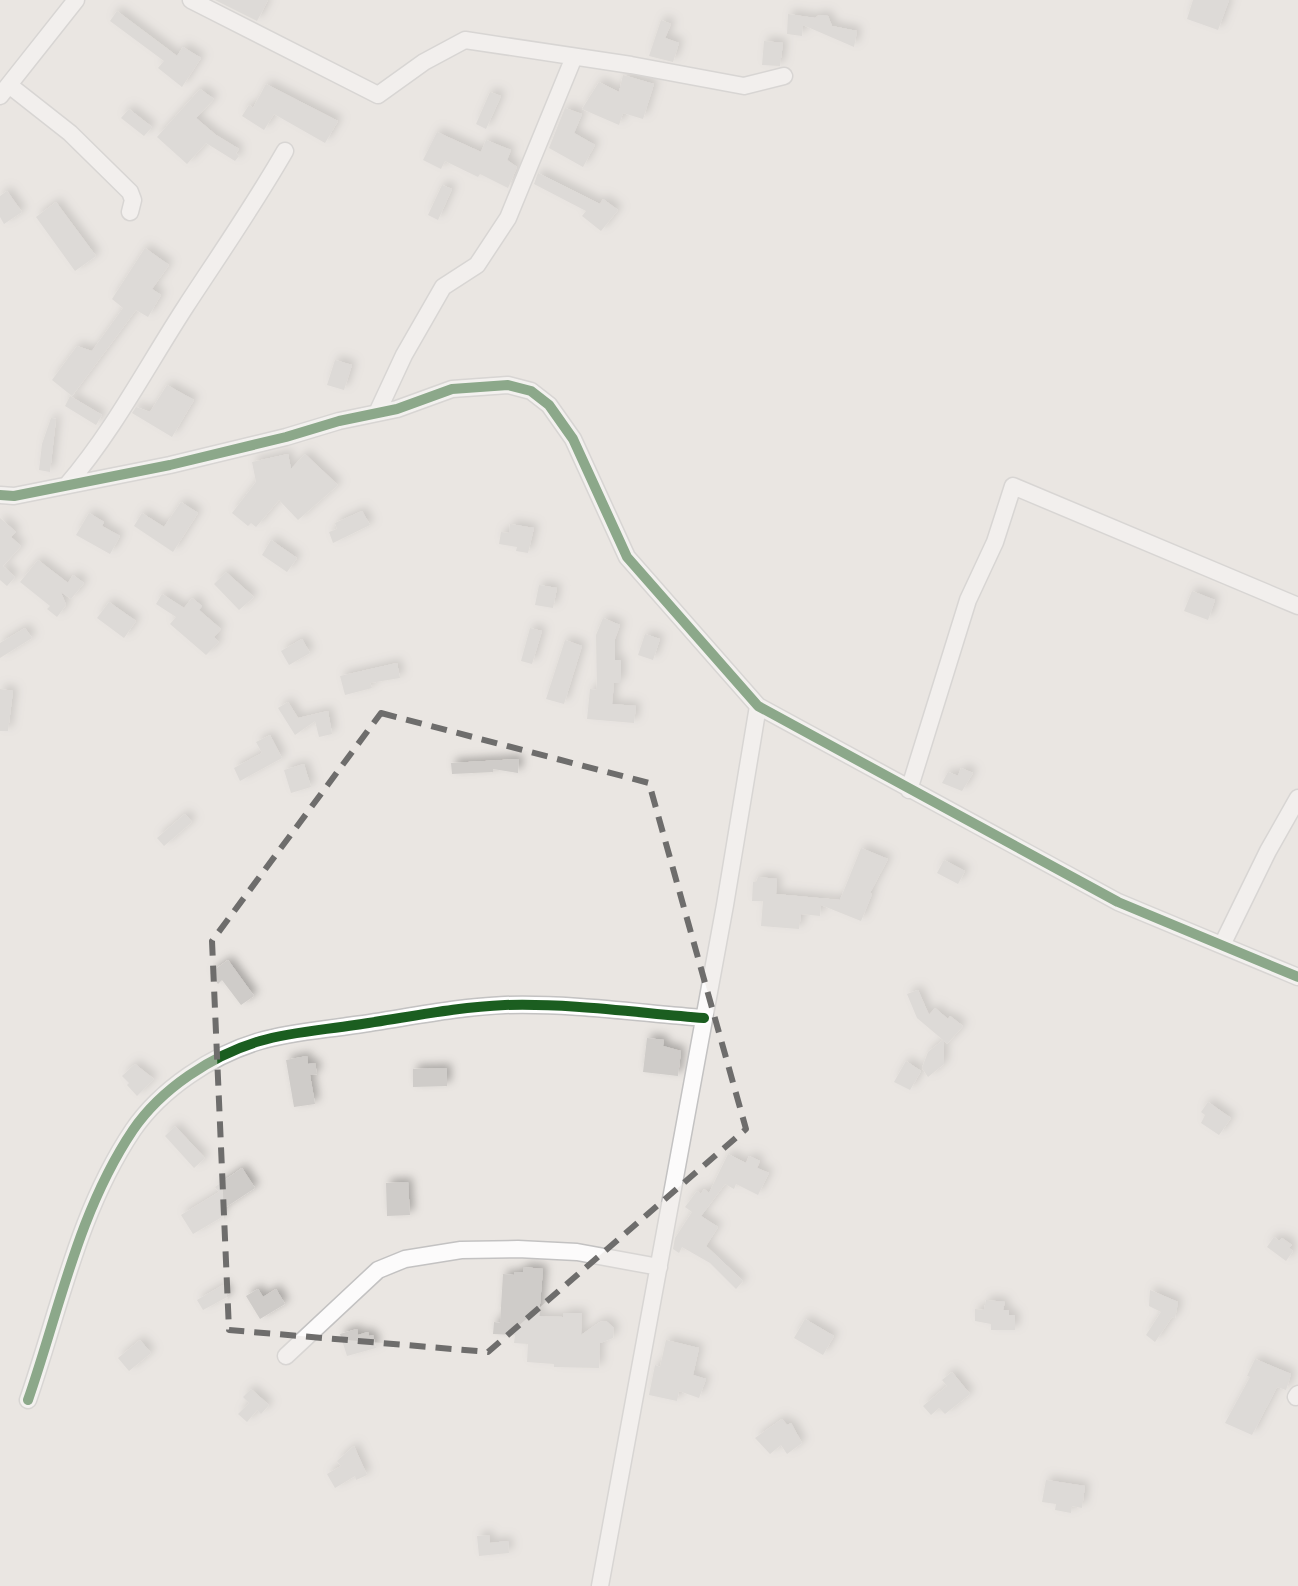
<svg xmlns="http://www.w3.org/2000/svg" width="1298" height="1586" font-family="Mulish,sans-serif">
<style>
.building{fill:#cfccc9;filter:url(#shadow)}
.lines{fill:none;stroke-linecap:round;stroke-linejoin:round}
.minor-casing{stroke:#c3c2c2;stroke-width:19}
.minor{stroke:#fcfbfb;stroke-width:16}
.cycleway-casing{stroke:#fff;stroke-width:15}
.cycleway{stroke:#1b5e20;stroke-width:10}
.marked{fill:none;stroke:#6e6d6c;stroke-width:6;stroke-dasharray:16 10;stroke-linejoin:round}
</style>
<defs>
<filter id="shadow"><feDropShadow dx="4.5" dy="-4.5" stdDeviation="4" flood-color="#0004"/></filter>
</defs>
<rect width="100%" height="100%" fill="#eae6e2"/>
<!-- building -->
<path class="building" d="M215 0H268L257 21Z
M1193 0H1229L1218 30 1187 19Z
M117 11 177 56 183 47 201 58 182 87 158 68 164 61 110 21Z
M788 14 815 18 819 15 828 16 832 26 857 31 854 47 803 25 802 36 787 34Z
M661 20 671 24 665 38 679 43 673 62 649 56Z
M764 41 783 43 780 66 762 65Z
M623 75 654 84 643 119 623 113 619 125 582 109 599 82 619 92Z
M266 84 338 121 325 143 274 114 264 130 242 116 249 105 253 108Z
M200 89 214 99 196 118 216 135 239 149 236 153 239 156 235 161 206 143 187 164 157 137Z
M490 92 501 96 486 129 476 124Z
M565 108 582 114 574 133 595 145 583 167 549 148Z
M129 109 152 127 144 136 121 118Z
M437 132 481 152 486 140 511 150 507 160 517 167 508 188 480 174 478 177 445 161 441 169 423 160Z
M538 173 600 204 603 199 618 210 601 231 582 216 586 211 534 184Z
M442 185 452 189 438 220 428 215Z
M7 191 22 212 4 224 0 217V196Z
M56 202 96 256 75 271 36 217Z
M145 248 169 265 152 289 161 295 148 317 136 310 72 396 52 380 77 346 92 351 123 308 112 299Z
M335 360 352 365 344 390 327 385Z
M167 385 194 400 172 437 132 413 136 407 150 412Z
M70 396 102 415 96 425 65 406Z
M51 418 56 419 50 472 39 470 42 444Z
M288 454 291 469 305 454 338 485 298 520 279 500 256 527 251 523 248 526 232 513 256 482 252 462Z
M181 502 198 513 173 552 134 526 142 513 164 527Z
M362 511 370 525 333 543 329 532 337 529 335 523Z
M89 513 104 522 102 526 120 536 110 554 76 535Z
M0 518 16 532 11 537 21 546 3 566 15 577 7 586 0 580Z
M510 524 534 528 528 553 516 551 517 547 499 544 501 532 509 533Z
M271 540 297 558 287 572 262 555Z
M38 560 68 583 73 575 84 583 71 599 61 592 66 605 57 617 47 609 50 606 20 582Z
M226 572 254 597 239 610 214 584Z
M539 585 557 588 553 608 535 605Z
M1192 591 1215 600 1208 620 1184 611Z
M162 594 184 608 192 598 202 606 199 610 221 629 214 637 219 642 206 655 170 624 176 617 156 604Z
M109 602 136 621 124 638 97 618Z
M603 618 620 625 615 639V660H621V683H614L612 704 636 706 634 723 587 719 590 689 597 690 596 635Z
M25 628 32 638 0 658V643Z
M530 628 542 631 532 664 521 661Z
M645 634 660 639 653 660 638 655Z
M302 639 310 653 289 665 281 651Z
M565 640 582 646 564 704 546 699Z
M397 663 400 678 370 683 372 688 345 695 340 676Z
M0 689 13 691 8 731H0Z
M288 702 298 718 328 711 332 734 319 737 315 721 295 735 278 708Z
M270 735 282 758 240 781 234 768 262 753 256 742Z
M519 759 518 773 493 769V772L452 774 451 763Z
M304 764 311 787 291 793 284 770Z
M961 768 973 773 962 791 942 783 948 772 958 776Z
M185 814 192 822 164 846 157 838Z
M861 848 888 859 870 893 872 894 861 921 821 905 820 916 801 914 799 929 761 926 763 901H752L753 882H756L758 877 777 879 776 894 840 900Z
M944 860 965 871 958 884 937 873Z
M228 960 254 996 241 1005 222 980 218 984 210 973Z
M918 990 929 1015 935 1008 948 1019 950 1016 963 1026 947 1044 944 1041V1064L928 1077 922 1068 928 1052 943 1040 917 1018 907 994Z
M647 1038 664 1040 663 1046 681 1051 678 1076 643 1072Z
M307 1056 308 1064 315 1063 317 1074 310 1075 315 1104 294 1107 286 1060Z
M906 1061 921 1071 910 1090 894 1082Z
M135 1064 154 1079 137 1096 127 1085 129 1083 122 1076Z
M447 1068V1086L413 1087V1069Z
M1208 1102 1231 1118 1219 1135 1201 1123 1205 1115 1201 1112Z
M175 1126 205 1158 194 1168 165 1136Z
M728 1154 746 1163 749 1156 760 1161 757 1168 769 1173 758 1195 736 1184 734 1189 725 1184 701 1216 718 1227 706 1246 743 1281 736 1289 710 1263 682 1247 679 1253 673 1249 675 1238 692 1212 685 1207 697 1191 701 1194 704 1189 709 1193Z
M242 1168 255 1188 223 1209 220 1213 222 1217 193 1234 181 1215 219 1192 215 1187Z
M408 1182 410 1215 387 1216 386 1183Z
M1274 1237 1279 1241 1282 1238 1292 1245 1289 1248 1293 1251 1286 1261 1267 1247Z
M523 1267 543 1269 539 1316 563 1317V1313H582L581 1335 600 1322 606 1321 614 1328 613 1338 600 1343 599 1368 554 1367V1364L527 1362 528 1344 514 1343 515 1335 493 1334 494 1322 500 1323 503 1274 514 1275 515 1272H523Z
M223 1285 229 1296 203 1310 197 1300Z
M258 1289 263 1297 276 1289 285 1304 260 1319 246 1296Z
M1150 1290 1178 1302 1175 1318 1172 1317 1155 1342 1146 1335 1161 1312 1149 1306Z
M986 1300 1005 1302 1003 1310H1009V1315H1015V1330H991V1324L975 1321V1309L984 1310Z
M805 1319 834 1336 823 1355 794 1338Z
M357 1329 358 1335 368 1332 369 1336 373 1335 376 1348 347 1356 340 1334Z
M140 1340 151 1353 129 1371 118 1358Z
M666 1340 699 1348 693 1375 706 1379 699 1398 679 1391 677 1401 649 1395 655 1365 660 1367Z
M1255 1359 1291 1374 1286 1390 1277 1387 1252 1435 1225 1423 1250 1377 1247 1376Z
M952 1372 970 1394 945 1414 939 1408 931 1415 923 1406 947 1386 942 1380Z
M251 1389 269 1405 261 1414 257 1410 247 1422 238 1414 249 1403 243 1397Z
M782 1419 787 1425 791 1423 802 1443 787 1454 781 1445 770 1454 755 1438Z
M354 1446 367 1475 356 1480 355 1476 335 1488 327 1474 341 1466 337 1461Z
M1046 1480 1085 1486 1082 1508 1072 1506 1071 1513 1055 1510 1056 1504 1042 1502Z
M489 1535 490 1543 508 1541 509 1553 479 1556 477 1536Z"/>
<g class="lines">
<!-- minor casing -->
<g class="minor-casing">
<path id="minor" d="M191 0 378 95 424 62 465 40 631 65 744 86 784 76
M9 85 70 133 130 192 133 200 130 212
M0 96 76 0
M377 413 404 355 443 287 477 265 508 218 574 57
M67 485C114 430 147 366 186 306 220 254 254 205 285 151
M0 495 14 496 170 465 286 437 339 421 397 409 452 389 508 385 531 391 549 405 573 439 627 557 758 706 1118 902 1298 977
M909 790 968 600 995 542 1013 486 1298 606
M1222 945 1268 851 1298 798
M286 1356 378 1270 405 1259 461 1250 518 1249 577 1252 659 1267
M1296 1397 1298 1394
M28 1400C60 1308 78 1212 133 1130 161 1089 212 1055 260 1041 291 1032 323 1030 355 1025 405 1018 455 1007 505 1005 571 1003 639 1013 704 1018
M600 1586 725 905 758 706"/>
</g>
<!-- minor -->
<use href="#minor" class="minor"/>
<!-- cycleway casing -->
<g class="cycleway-casing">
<path id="cycleway" d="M0 495 14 496 170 465 286 437 339 421 397 409 452 389 508 385 531 391 549 405 573 439 627 557 758 706 1118 902 1298 977
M28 1400C60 1308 78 1212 133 1130 161 1089 212 1055 260 1041 291 1032 323 1030 355 1025 405 1018 455 1007 505 1005 571 1003 639 1013 704 1018"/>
</g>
<!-- cycleway -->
<use href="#cycleway" class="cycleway"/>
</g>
<!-- marked area -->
<path d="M0 0H1298V1586H0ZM381 713 649 783 746 1129 488 1352 229 1330 212 941Z" fill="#eae6e2" fill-opacity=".55" fill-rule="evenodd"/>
<path class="marked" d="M381 713 649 783 746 1129 488 1352 229 1330 212 941Z"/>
</svg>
